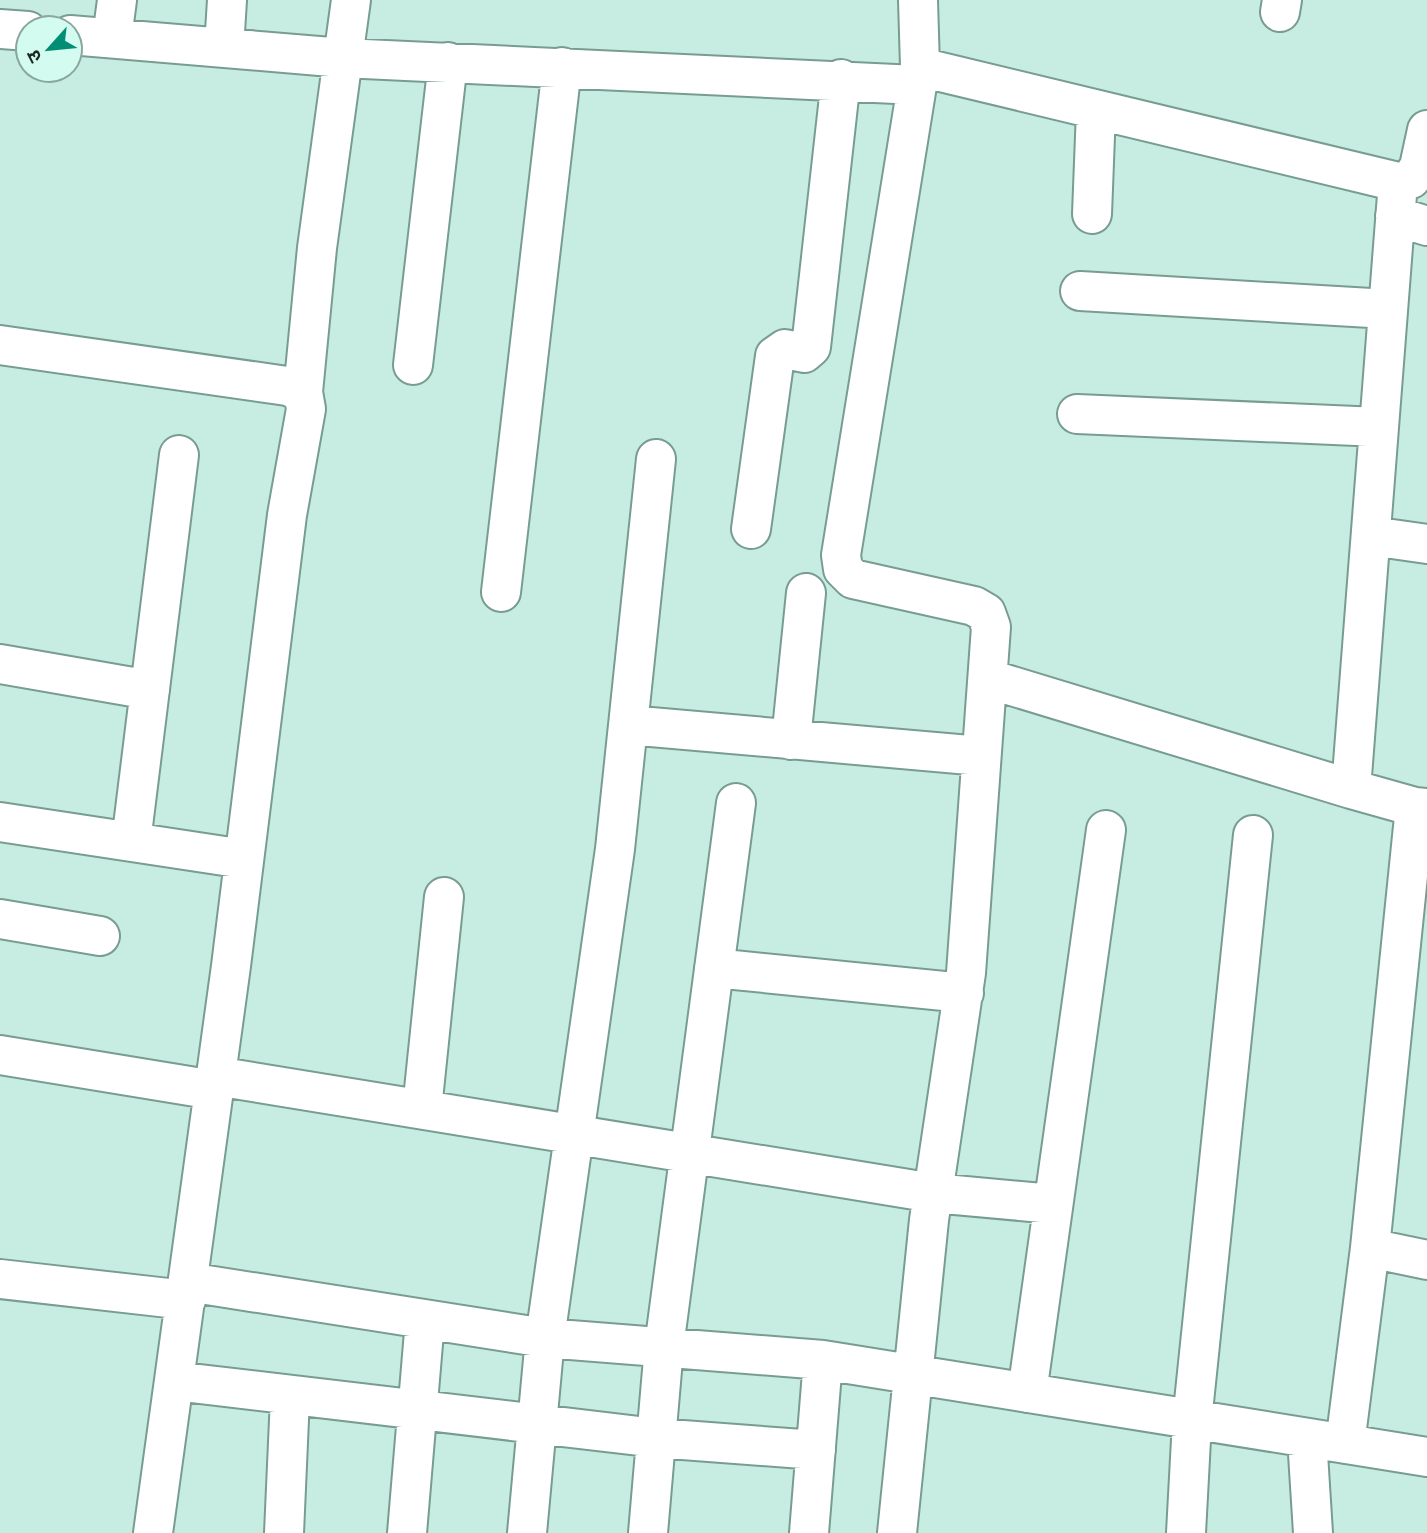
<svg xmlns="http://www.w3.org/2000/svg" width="1427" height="1533" font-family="'Golos Text','Noto Sans Devanagari',sans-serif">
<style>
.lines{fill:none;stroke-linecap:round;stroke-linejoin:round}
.minor-casing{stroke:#789c92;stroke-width:42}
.minor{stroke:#fff;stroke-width:38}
</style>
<rect width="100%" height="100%" fill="#c7ede2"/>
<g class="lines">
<!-- minor casing -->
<g class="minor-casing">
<path id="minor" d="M1280 12 1282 0
M0 29 28 31
M70 35 343 58 917 85
M112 38 117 0
M224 48 227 0
M920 67 1398 182 1411 179 1419 167 1427 130
M1092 214 1096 110
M1395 216 1427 226
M1080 291 1388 309
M0 345 287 386 303 392
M413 365 448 62
M1077 414 1379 427
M751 529 775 356 785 349 804 353 811 347 841 79
M1371 536 1427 544
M501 592 562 67
M0 664 150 690
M989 679 1351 789 1398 182
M628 725 981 756
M791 740 806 593
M1351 789 1415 807
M0 822 244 859
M131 842 179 455
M0 919 100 936
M714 968 964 993
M0 1055 214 1090
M216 1076 933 1193 1053 1204
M422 1109 444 897
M1370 1248 1427 1260
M0 1279 186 1300
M188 1282 545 1338 823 1360 1427 1457
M174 1381 656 1438 816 1450
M1027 1393 1106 830
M1307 1438 1313 1533
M1345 1444 1370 1248 1415 807 1427 808
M153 1533 231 966 287 515 306 409 303 392 317 248 351 0
M284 1533 290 1397
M407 1533 425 1320
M527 1533 545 1338 615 849 656 459
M648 1533 664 1347 736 803
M809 1533 823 1360
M897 1533 929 1220 966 973 991 627 986 613 974 606 853 579 843 569 841 555 920 67 918 0
M1186 1533 1192 1421 1253 835"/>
</g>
<!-- minor -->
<use href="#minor" class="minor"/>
</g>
<!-- north arrow -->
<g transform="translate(49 49) rotate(243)"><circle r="33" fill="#d4fbef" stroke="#8aa79e" stroke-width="2"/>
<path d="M0-5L12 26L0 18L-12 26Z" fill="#028d75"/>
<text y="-10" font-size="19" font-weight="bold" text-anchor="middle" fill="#1a2824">उ</text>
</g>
</svg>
